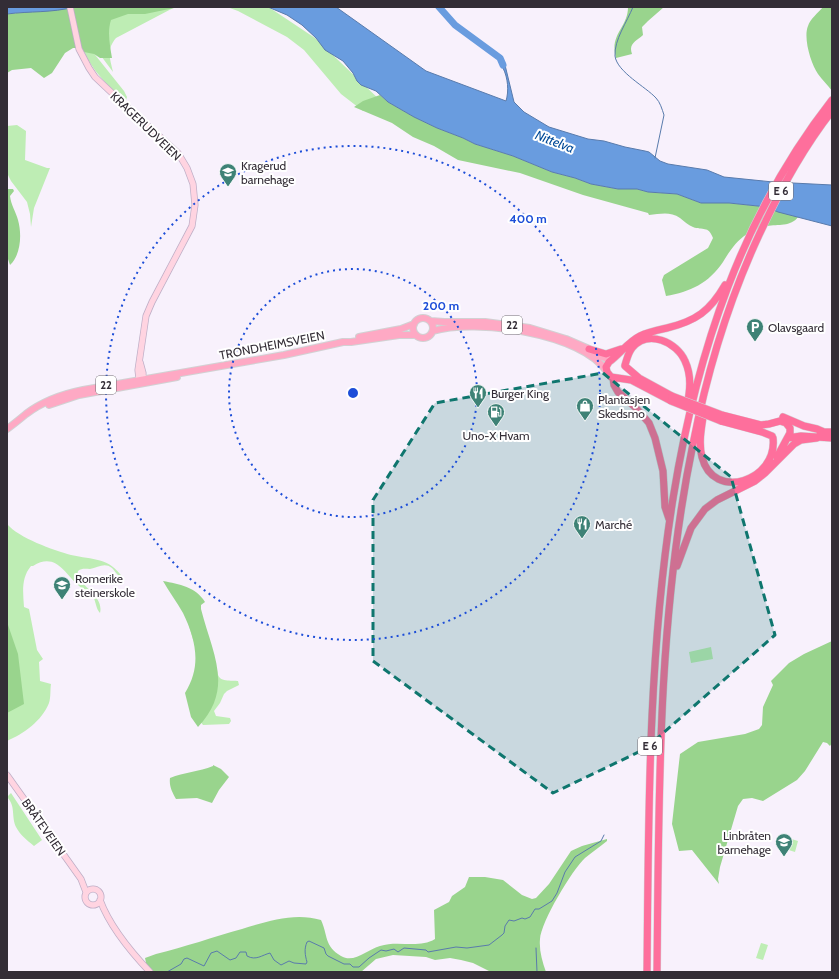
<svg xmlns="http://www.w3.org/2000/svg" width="839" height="979" font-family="Cabin,sans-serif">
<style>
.green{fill:#beedb4}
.forest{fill:#99d48d}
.water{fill:#699cdf;stroke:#597bac}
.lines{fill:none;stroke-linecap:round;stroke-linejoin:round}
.stream{stroke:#597bac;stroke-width:1}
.river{stroke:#699cdf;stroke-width:7}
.secondary-casing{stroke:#bfafc7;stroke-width:7}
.primary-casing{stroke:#d2d1d3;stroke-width:8}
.highway-casing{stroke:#d2d1d3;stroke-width:8}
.secondary{stroke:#ffd4e1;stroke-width:5.5}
.primary{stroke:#fea9c4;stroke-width:6}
.highway{stroke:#fe6f9c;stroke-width:7}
.highway-bridge-casing{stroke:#d2d1d3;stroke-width:8;stroke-linecap:butt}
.highway-bridge{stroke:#fe6f9c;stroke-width:7}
.marked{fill:#0f766e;fill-opacity:0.2;stroke:#0f766e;stroke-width:3;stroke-dasharray:8 5;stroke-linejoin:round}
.ring{fill:none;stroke:#1d4ed8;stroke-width:2;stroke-dasharray:2 4}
.labels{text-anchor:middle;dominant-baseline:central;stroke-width:4;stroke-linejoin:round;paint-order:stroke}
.shield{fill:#fff;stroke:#706c72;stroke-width:1}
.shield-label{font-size:11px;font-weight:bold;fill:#332d36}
.street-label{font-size:12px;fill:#332d36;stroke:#fff}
.poi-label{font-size:12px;fill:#332d36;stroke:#fff;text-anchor:start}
.water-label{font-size:13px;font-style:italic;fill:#004a98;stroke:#fff}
.centre{fill:#1d4ed8;stroke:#fff;stroke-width:2}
.ring-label{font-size:12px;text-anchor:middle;font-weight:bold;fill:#1d4ed8;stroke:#fff;stroke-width:4;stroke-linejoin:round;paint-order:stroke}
</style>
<rect width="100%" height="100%" fill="#f8f1fc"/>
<!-- green -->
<path class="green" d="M77 7H175L116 38C106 50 110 58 113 72L81 29Z
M227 7 270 8 315 38 383 103 363 111 341 94 304 50 287 37 238 11Z
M80 36 124 91 127 97 126 100 124 101C105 82 84 64 80 36Z
M17 125 26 131 25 160 47 168H50L34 208 31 227 30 214 27 202 11 181 7 173V126Z
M7 524C19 538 53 550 71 555 93 560 109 557 123 578 117 576 116 572 112 568 104 562 98 568 90 569 85 569 82 568 78 571L77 576C83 587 104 597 100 613 96 609 96 602 93 596 89 591 83 590 78 585 64 572 55 552 33 566H31C21 578 23 592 24 607L29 609 37 650 43 659 39 662 40 681 51 684C50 690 51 697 49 703 42 721 23 734 7 741Z
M186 616C195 629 207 643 213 658 216 663 216 674 220 678 225 682 233 680 238 681L239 685 227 691 224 694 220 703 214 711 216 716 230 718 231 721 229 724 203 725 197 717 199 659Z
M711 647 713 659 691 663 689 652Z
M11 793 42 840 34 846C27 840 20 835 16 827 11 816 16 806 7 797Z
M782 836 798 841 795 852 779 847Z
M761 943 768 945 763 960 756 958Z"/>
<!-- forest -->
<path class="forest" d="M74 7H179L145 14H128L111 20C107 32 110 46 112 58H100L94 54 84 52 78 48H73L65 53 52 73 44 78 31 68 12 70 7 73V14Z
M628 7H664L648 21 642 27 643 35C637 41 628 43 632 54L616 58C609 34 628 28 628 7Z
M823 7H832V91C828 85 822 80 818 74 811 64 803 38 808 26 810 19 818 13 823 7Z
M380 95 388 102 414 117 437 128 463 138 475 144 513 156 552 172 575 178 591 184 618 189H637L648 192 677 194 701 203H729L767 207 798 217C791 227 778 224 767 226 760 227 753 230 747 234 736 241 729 252 723 262 709 283 690 292 666 296L662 280 664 275 708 248 713 238C708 225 703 231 693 227 688 225 684 221 680 218 670 211 660 214 649 215L648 213 583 195 520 173 458 160 434 146 413 137 392 123 354 107 363 101Z
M7 189H13L14 191 10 196C11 205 16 212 18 220 22 234 21 255 10 265L7 256Z
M163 581C179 584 196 587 205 602L201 605V609C212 653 235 688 198 727L191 717 185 693C202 666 196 640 183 613 177 602 169 592 163 581Z
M7 622 18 654 24 704 7 713Z
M832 641V743L830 746 827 743 823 742 805 771 797 780 763 801 752 798 743 799 738 806 720 867 718 879 719 884 692 850 679 851 672 824 680 754 698 742 745 734 759 729 762 725 763 707 773 685 771 681 789 663 804 654Z
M213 765 221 769 229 777 219 790 212 803 197 798 176 799C172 792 169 786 170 778 184 772 199 772 213 766Z
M607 839V841C600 847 592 852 585 858 572 870 541 922 540 939 539 950 542 961 546 972H491L473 963 461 960 450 958 435 960 426 957 393 955 376 959 361 972H148L145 958 156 954C185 947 213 937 242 929 268 921 295 912 321 920 328 935 324 946 341 956 354 964 368 949 380 946 398 940 419 949 435 939L434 910 449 902 452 896 465 887 469 877H485L503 880 522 895 532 899 536 898 549 884 571 851 582 846Z"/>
<!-- water -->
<path class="water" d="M7 7H74C52 13 30 11 7 14Z
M268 7H336L426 71 506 101C509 91 508 78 503 68 502 64 500 62 500 58H501L505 65 514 102 524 112 549 127 588 139 604 141 625 147 645 151 649 152 660 161 668 164 707 170 724 177 773 182 832 185V226L778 212 767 207 729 203H701L677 194 648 192 637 189H618L591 184 575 178 552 172 513 156 475 144 463 138 437 128 414 117 388 102 376 91 361 85 357 81 353 73 343 61 325 50 316 38 302 25 287 15Z"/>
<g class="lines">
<!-- stream -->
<path class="stream" d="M633 7C627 22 614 40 615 56 617 72 646 87 656 98 660 102 662 109 664 115L655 158
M536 948 537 972
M167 972 181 964 184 959 187 958 204 966 211 953 217 951 230 960 236 958 240 952H246L247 956C256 961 262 955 270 953L274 960 281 965 289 961 294 963 306 964 307 962C305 955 304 949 307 942L309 941 324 948 326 954 328 956 344 964H350L353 967H359L369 958 381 950 386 951 394 949 398 952 404 948 426 950 428 952 456 947 467 948 489 945 502 935 504 933 505 926 509 920 514 921 522 918 525 919 530 917 535 909H539L552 901 557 893 565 872 575 857 601 841 604 835"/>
<!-- river -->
<path class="river" d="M439 7 455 25 500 58 503 65"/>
<!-- secondary casing -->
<g class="secondary-casing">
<path id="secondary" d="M70 7 79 49 89 68 95 77 112 93 178 153 187 168 193 184 195 205 192 226 152 302 146 316 138 370 139 379 141 382
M140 362 143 373V383
M7 775 81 879 86 892
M85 897a8 8 0 1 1 16 0a8 8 0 1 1-16 0Z
M100 900C110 927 131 952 150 972"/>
</g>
<!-- primary casing -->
<g class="primary-casing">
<path id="primary" d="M413 328a10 10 0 1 1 20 0a10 10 0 1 1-20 0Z
M431 321 444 322H485L530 328 566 339 589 349 599 356 611 360
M433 331C474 318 583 333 607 372
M359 337 401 329 414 324
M49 405 79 395 177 377
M7 429C14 424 20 419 26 414 43 401 63 394 83 390L284 355 343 342H351L399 335H416"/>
</g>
<!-- highway casing -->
<g class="highway-casing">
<path id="highway" d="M589 349 606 354 621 349
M625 365C627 359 628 353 632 348 648 329 677 342 685 361 692 376 690 391 687 406
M625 366 639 378 672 396
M613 378 614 385 618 392 634 406 643 416 649 423 655 438 663 471 665 507 669 519
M671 401 631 380 611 377 607 372 606 367 609 362C620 354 628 342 640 336 648 332 658 330 667 328 696 321 710 311 725 285
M704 411C702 425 698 442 702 457 713 502 778 481 773 438
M722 415 761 425 769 424 780 421 786 423 790 428V433L777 457
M783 417 804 426 817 429 824 432
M721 421 762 432 772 436
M820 432H832
M788 438 801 436 832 438
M677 566 691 528 705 509 717 500 755 481 765 473 794 444 801 440 817 438
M647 972C650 682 644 340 832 100
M657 972C659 796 657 618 693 444 707 372 728 302 759 235 779 192 803 148 832 111"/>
</g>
<!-- secondary -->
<use href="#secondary" class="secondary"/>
<!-- primary -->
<use href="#primary" class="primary"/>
<!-- highway -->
<use href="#highway" class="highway"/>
<!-- highway-bridge casing -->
<g class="highway-bridge-casing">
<path id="highway-bridge" d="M672 396 722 415
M671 401 721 421"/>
</g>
<!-- highway-bridge -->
<use href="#highway-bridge" class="highway-bridge"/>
</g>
<!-- marked area -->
<path class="marked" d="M603 373 731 477 775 635 645 749 553 793 373 661V500L435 403Z"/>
<!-- distance rings -->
<g class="ring">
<circle cx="353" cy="393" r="124"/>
<circle cx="353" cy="393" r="247"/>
</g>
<!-- icons -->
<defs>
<g id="school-pin" transform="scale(0.9)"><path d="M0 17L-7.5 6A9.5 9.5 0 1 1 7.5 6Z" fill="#3e8276" stroke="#fff"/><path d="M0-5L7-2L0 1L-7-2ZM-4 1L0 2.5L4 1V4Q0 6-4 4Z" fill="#fff"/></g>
<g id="parking-pin" transform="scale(0.9)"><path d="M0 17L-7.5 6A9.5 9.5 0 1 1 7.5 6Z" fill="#3e8276" stroke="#fff"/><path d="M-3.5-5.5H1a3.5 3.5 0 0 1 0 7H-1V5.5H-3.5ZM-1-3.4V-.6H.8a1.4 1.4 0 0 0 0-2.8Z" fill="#fff"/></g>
<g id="restaurant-pin" transform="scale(0.9)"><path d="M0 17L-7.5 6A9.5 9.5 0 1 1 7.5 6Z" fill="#3e8276" stroke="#fff"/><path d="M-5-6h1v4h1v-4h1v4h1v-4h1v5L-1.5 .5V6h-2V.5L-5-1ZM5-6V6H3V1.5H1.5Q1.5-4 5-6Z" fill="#fff"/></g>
<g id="shop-pin" transform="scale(0.9)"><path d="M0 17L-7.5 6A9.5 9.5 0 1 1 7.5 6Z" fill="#3e8276" stroke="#fff"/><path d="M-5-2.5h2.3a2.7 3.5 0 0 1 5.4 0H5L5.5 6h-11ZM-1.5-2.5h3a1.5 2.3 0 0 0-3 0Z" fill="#fff"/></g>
<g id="fuel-pin" transform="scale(0.9)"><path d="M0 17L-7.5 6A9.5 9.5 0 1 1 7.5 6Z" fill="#3e8276" stroke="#fff"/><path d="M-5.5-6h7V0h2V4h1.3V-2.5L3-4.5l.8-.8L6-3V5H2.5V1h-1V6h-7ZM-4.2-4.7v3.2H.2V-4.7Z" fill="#fff"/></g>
</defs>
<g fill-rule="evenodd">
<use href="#school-pin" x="228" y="172"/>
<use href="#parking-pin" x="755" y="327"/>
<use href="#restaurant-pin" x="478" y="393"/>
<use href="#shop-pin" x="585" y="406"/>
<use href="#fuel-pin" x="496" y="412"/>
<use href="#restaurant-pin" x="582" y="524"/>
<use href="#school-pin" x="62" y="585"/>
<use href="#school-pin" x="784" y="842"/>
</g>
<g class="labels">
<!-- shield labels -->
<g class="shield">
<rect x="769" y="182" width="24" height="18" rx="3"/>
<rect x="502" y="316" width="20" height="18" rx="3"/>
<rect x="96" y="376" width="20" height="18" rx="3"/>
<rect x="638" y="737" width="24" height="18" rx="3"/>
</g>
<g class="shield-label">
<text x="781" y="191">E 6</text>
<text x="512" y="325">22</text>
<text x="106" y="385">22</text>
<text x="650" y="746">E 6</text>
</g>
<!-- street labels -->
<g class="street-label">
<text transform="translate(146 126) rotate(44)">KRAGERUDVEIEN</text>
<text transform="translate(272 345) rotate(-11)">TRONDHEIMSVEIEN</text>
<text transform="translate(44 827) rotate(55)">BRÅTEVEIEN</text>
</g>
<!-- poi labels -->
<g class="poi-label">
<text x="241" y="165">Kragerud<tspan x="241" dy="14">barnehage</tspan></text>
<text x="768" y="327">Olavsgaard</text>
<text x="491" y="393">Burger King</text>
<text x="598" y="399">Plantasjen<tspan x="598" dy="14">Skedsmo</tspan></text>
<text x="496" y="435" text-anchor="middle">Uno-X Hvam</text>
<text x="595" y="524">Marché</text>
<text x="75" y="578">Romerike<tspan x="75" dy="14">steinerskole</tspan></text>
<text x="771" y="835" text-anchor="end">Linbråten<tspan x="771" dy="14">barnehage</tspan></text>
</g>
<!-- water labels -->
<g class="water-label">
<text transform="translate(555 141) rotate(21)">Nittelva</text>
</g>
</g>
<circle cx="353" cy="393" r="6" class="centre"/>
<g class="ring-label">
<text x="528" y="223">400 m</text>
<text x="441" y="310">200 m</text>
</g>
<!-- border -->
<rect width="839" height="979" fill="none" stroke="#332d36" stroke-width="16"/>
</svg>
